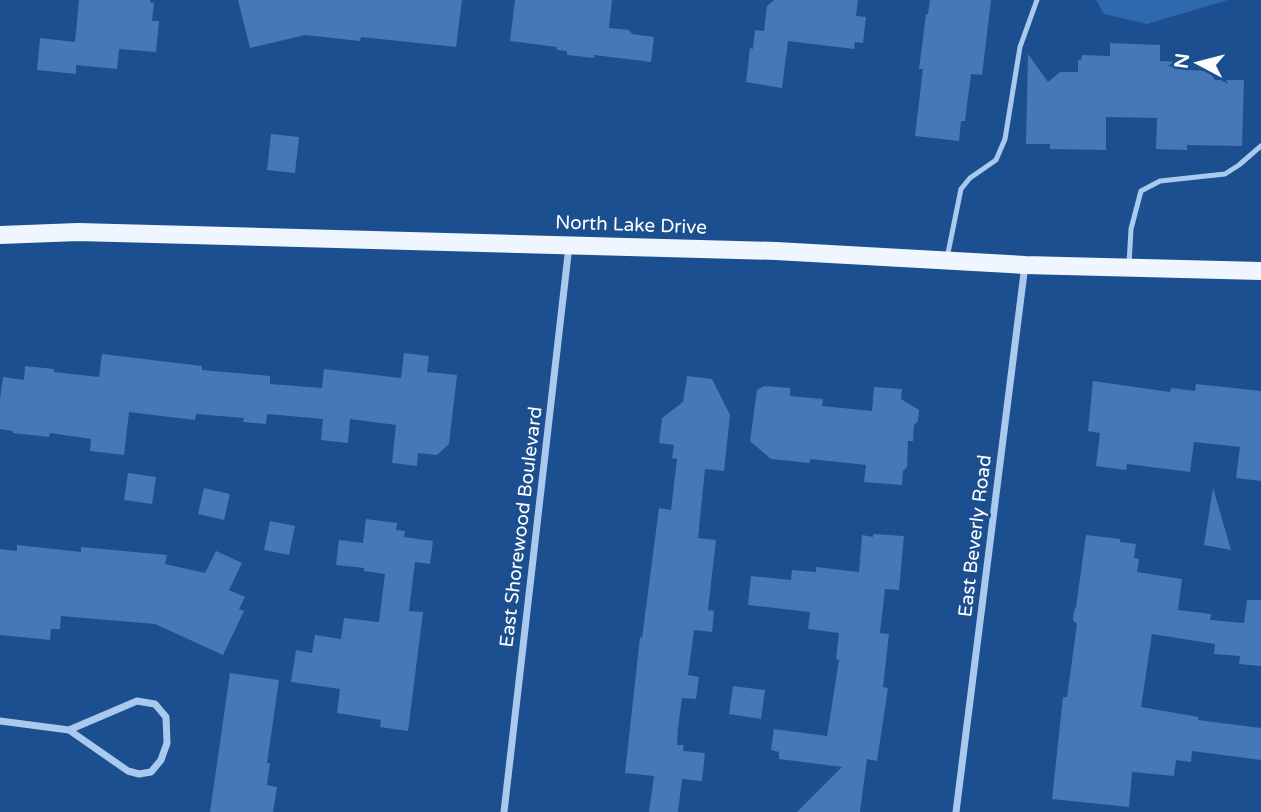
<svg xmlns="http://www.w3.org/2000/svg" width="1261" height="812" font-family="'Varela Round',sans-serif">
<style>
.green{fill:#2e69ad}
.building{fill:#4478b7}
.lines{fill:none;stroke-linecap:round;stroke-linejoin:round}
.service{stroke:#a9c9ee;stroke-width:5}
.minor{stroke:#a9c9ee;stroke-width:7}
.primary{stroke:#f0f6ff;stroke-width:18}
.labels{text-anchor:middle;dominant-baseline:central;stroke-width:6;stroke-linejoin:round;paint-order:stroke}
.street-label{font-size:19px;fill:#fff;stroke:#1b4f8f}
</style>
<rect width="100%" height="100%" fill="#1b4f8f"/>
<!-- green -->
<path class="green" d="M1096 0H1228L1147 24 1104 14Z"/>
<!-- building -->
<path class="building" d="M79 0H150V2L154 3 152 21H159L156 52 119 49 117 69 76 65V74L37 70 40 38 75 42Z
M238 0H462L456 47 361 37 360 41 305 35 250 48Z
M515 0H612L609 28 629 30 632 34 654 37 651 62 594 55V58L567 55V51L557 50V47L510 41Z
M774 0H858L856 16 866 17 863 43 855 42 854 49 788 41 782 88 746 82 750 48 753 49 755 30 764 31 767 6Z
M930 0H991L982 75 971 74 965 121H961L959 141 915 136 923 69H919L926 14H928Z
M1110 43 1160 45V61L1186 62V70L1209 71 1215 80H1244L1242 146 1187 145V150L1156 149 1157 118 1106 117V150L1050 149V144H1026L1028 54 1048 82 1060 72H1078V60H1081L1082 55 1110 56Z
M271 134 299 137 295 173 267 170Z
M404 353 429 356 427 372 457 375 449 444 437 455 418 453 417 466 392 463 396 425 350 419 348 443 321 440 323 419 267 414 266 424 243 422 244 418 196 414 195 420 129 412 124 455 90 451 91 439 50 433 49 437 13 433V431L0 429V399L3 377 24 380 25 366 54 369V372L99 377 102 354 202 366V370L270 376V384L322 388 324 369 401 378Z
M687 376 712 379 730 415 724 471 705 469 698 538 716 540 708 610 714 611 712 632 694 630 688 675 699 677 696 699 682 698 678 728 677 745H684L683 751 705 753 702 781 682 779 678 812H649L654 776 625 773 640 637 642 638 659 508 671 510 677 459 672 458 674 445 659 443 662 418 683 402Z
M1093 381 1170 392 1171 388 1195 391 1196 384 1261 391V481L1236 478 1240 447 1194 442 1190 472 1127 464 1126 470 1096 466 1100 433 1088 431Z
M764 386 790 388V396L823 399 822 406 872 411 874 387 902 389 901 399 919 410 918 421 914 425 913 441H908L907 467 903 471 902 485 864 482 866 465 810 459V463L771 459 750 441 757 390Z
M128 473 156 477 152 504 124 500Z
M204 488 230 494 224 520 198 514Z
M1213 488 1231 550 1204 545Z
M366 519 397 523 396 530 405 531 404 537 433 541 430 564 415 562 409 611 423 612 408 731 380 727 381 720 337 713 340 689 291 682 296 650 312 653 315 635 341 639 344 618 379 622 385 574 364 571V568L336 565 339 540 363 543Z
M270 521 295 526 289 555 264 550Z
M873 534 904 536 899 590 885 589 880 633 889 634 883 687 888 688 877 761 867 759 860 812H797L842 767 779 759V752L771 750 774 729 827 736 839 660 836 659 839 633 808 629 810 612 748 605 751 576 791 580 792 570 816 572V567L859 572 862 535 873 537Z
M1086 535 1120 539V542L1136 544 1134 558 1139 559 1137 572 1182 579 1178 610 1211 614 1210 620 1244 623 1247 600H1261V666L1239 664 1240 656 1214 654 1215 644 1152 634 1141 707 1199 717 1198 720 1261 728V760L1192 751 1191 762 1176 760 1174 776 1132 772 1129 807 1052 799 1063 697H1067L1077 624 1073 620 1074 611 1076 607Z
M17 545 81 552V547L167 555 165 564 205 573 216 551 242 563 229 590 245 597 239 609 244 611 223 655 155 624 61 616 60 629H51L50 640 0 635V549L17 551Z
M230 673 279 680 267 763H270L267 785 277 787 273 812H210Z
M733 686 765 690 761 719 729 714Z"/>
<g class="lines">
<!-- service -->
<path class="service" d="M947 258 961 189 970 178 996 160 1005 139 1020 47 1037 0
M1129 264 1131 229 1141 191 1160 181 1225 174 1239 165 1261 146"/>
<!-- minor -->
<path class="minor" d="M0 721 69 730 128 771 139 774 151 772 161 760 167 743 166 717 155 704 137 701 69 730
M504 812 569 246
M956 812 1025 265"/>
<!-- primary -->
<path class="primary" d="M0 235 78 232 776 251 1025 265 1261 271"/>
</g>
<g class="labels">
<!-- street labels -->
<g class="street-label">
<text transform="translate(631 225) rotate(2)">North Lake Drive</text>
<text transform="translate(521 527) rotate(-83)">East Shorewood Boulevard</text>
<text transform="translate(975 536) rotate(-83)">East Beverly Road</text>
</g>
</g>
<!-- north arrow -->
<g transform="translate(1198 63) rotate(277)" stroke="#1b4f8f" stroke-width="5" paint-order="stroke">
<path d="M0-5L12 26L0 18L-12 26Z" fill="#ffffff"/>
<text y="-10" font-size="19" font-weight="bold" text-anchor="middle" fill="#ffffff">N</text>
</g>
</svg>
